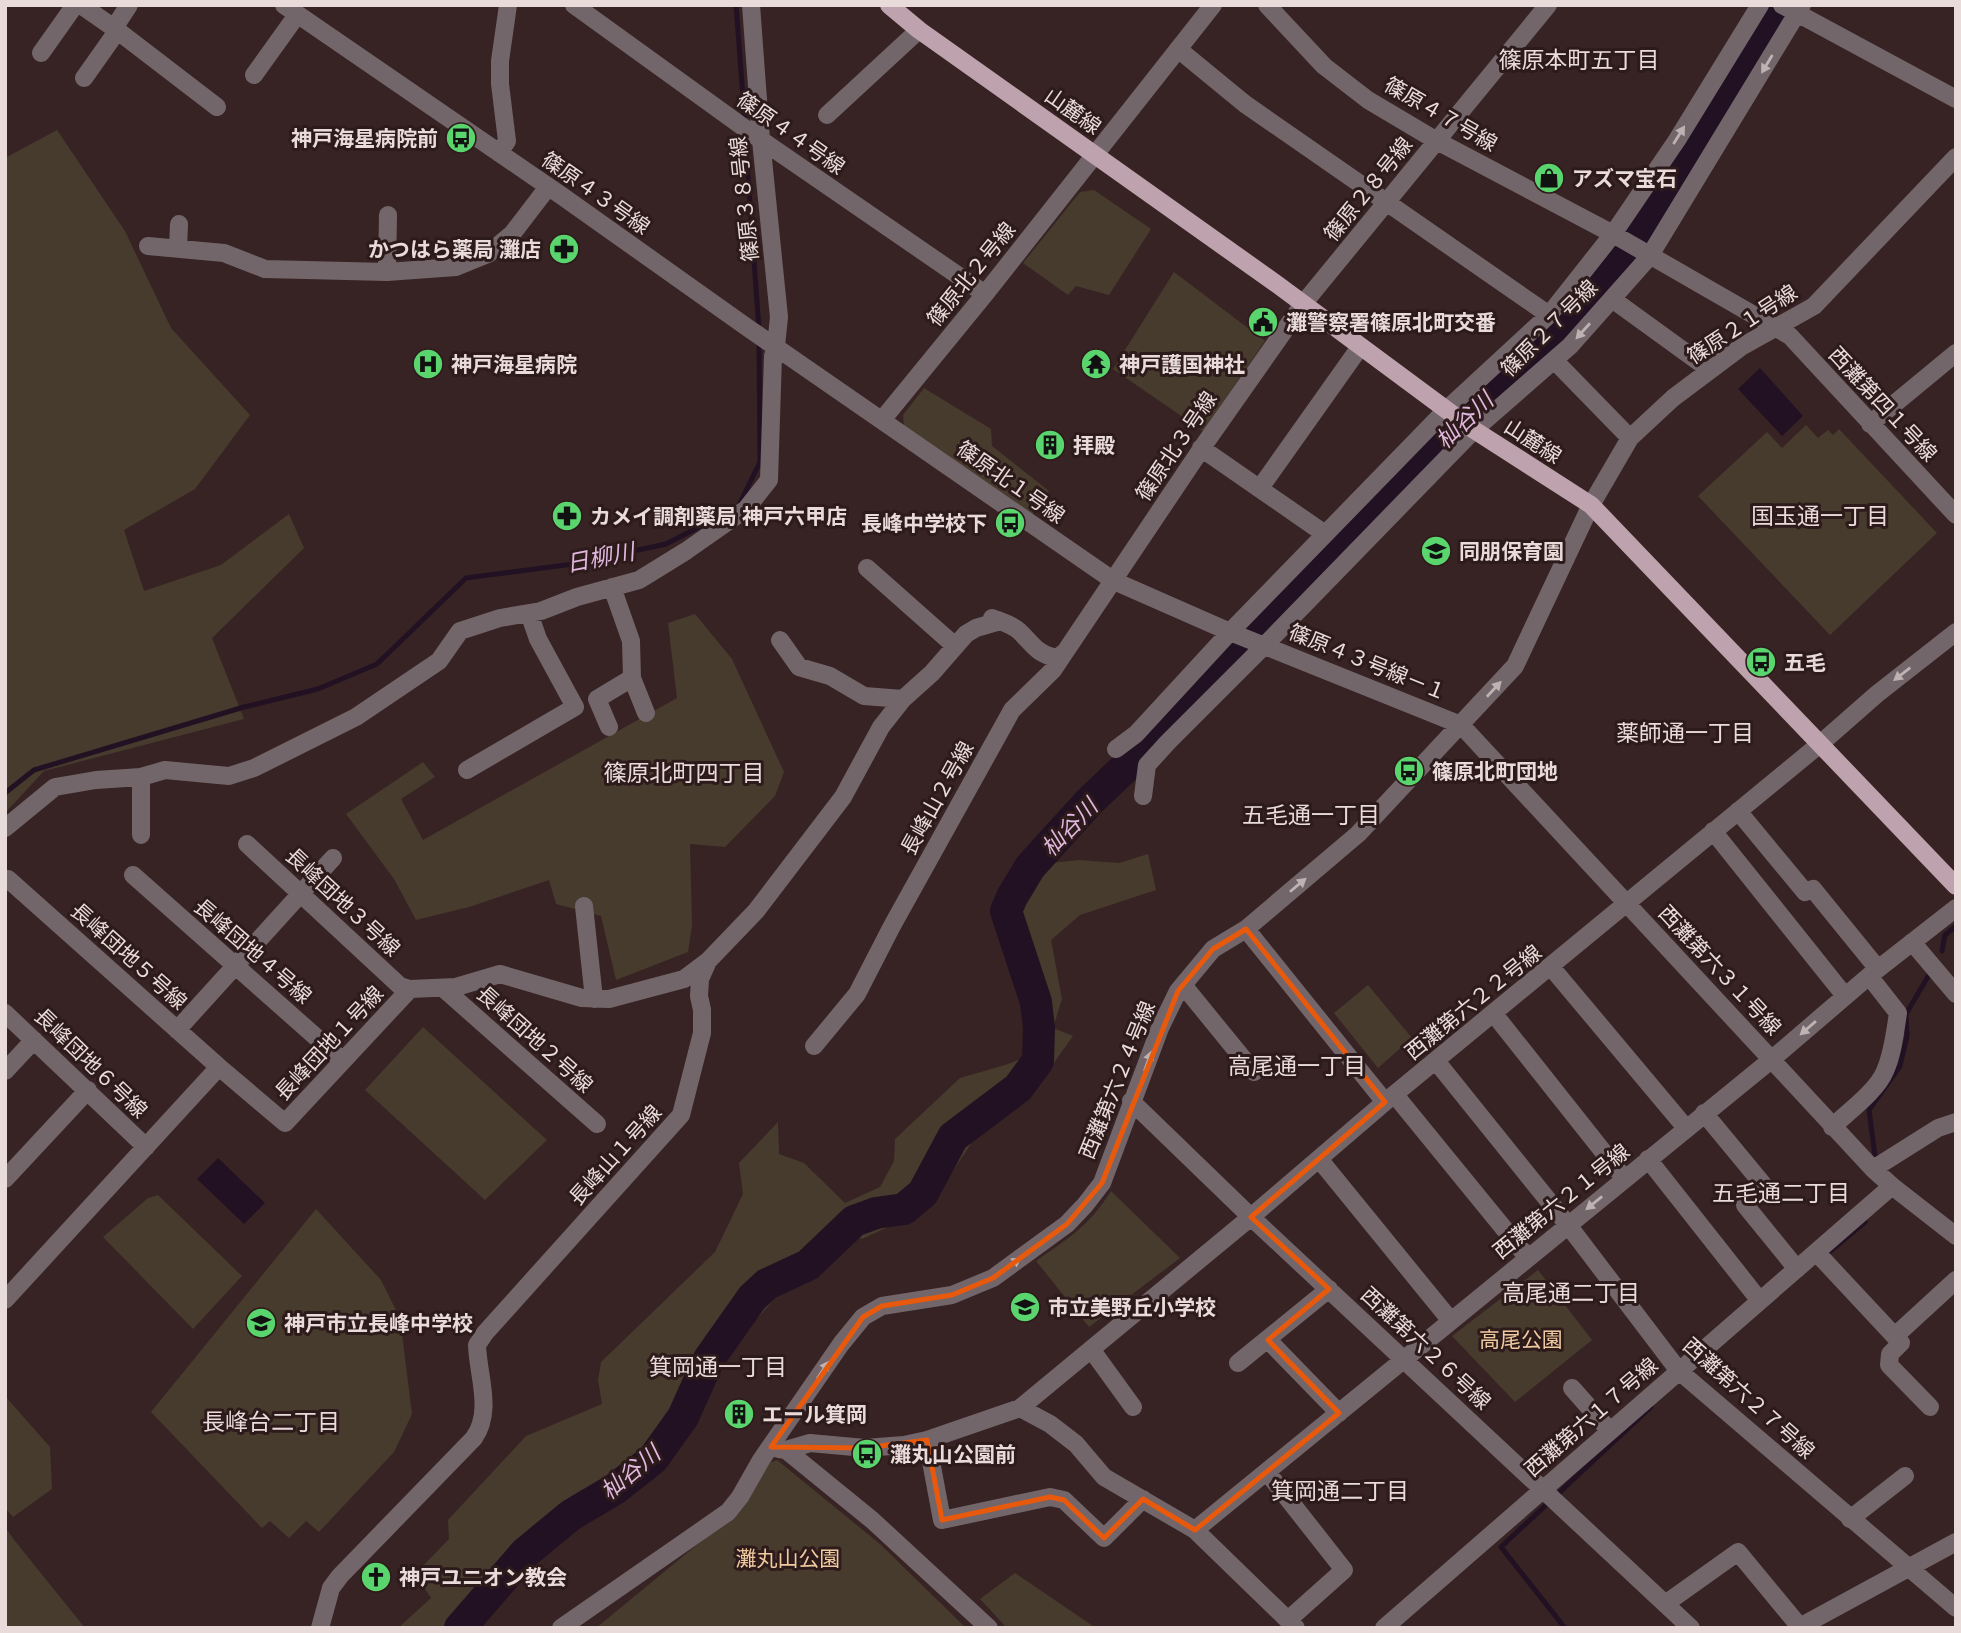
<svg xmlns="http://www.w3.org/2000/svg" width="1961" height="1633" font-family="Raleway,'Noto Sans JP',sans-serif">
<style>
.green{fill:#473b2d}
.water{fill:#212}
.lines{fill:none;stroke-linecap:round;stroke-linejoin:round}
.stream{stroke:#212;stroke-width:5}
.river{stroke:#212;stroke-width:32}
.minor{stroke:#73666b;stroke-width:18}
.major{stroke:#bea2ad;stroke-width:18}
.oneway{fill:#bfb2b3}
.marked{fill:none;stroke:#e8590c;stroke-width:5;stroke-linejoin:round}
.labels{text-anchor:middle;dominant-baseline:central;stroke-width:6;stroke-linejoin:round;paint-order:stroke}
.street-label{font-size:21px;fill:#e8dbda;stroke:#2d1a1a}
.poi-label{font-size:21px;font-weight:bold;fill:#e8dbda;stroke:#2d1a1a;text-anchor:start}
.park-label{font-size:21px;fill:#f0ca9f;stroke:#2d1a1a}
.neighbourhood-label{font-size:23px;fill:#e8dbda;stroke:#2d1a1a}
.water-label{font-size:23px;font-style:italic;fill:#e0b7df;stroke:#2d1a1a}
</style>
<rect width="100%" height="100%" fill="#372323"/>
<!-- green -->
<path class="green" d="M57 130 125 231 171 328 250 415 195 489 124 530 144 591 221 565 289 514 304 548 212 638 244 719 44 771 5 813V158Z
M1094 190 1151 229 1109 295 1076 286 1068 295 1023 263 1080 192Z
M1174 272 1265 341 1203 431 1113 369Z
M924 388 991 429 992 446 1049 491 1032 515 904 427 903 415Z
M1806 425 1818 438 1828 430 1833 435 1839 429 1937 533 1830 635 1698 496 1767 432 1782 448Z
M695 614 732 659 784 772 775 796 725 847 690 844 692 926 688 952 616 980 601 916 556 904 549 880 469 907 416 920 394 879 346 814 423 762 435 777 401 799 423 840 677 698 668 623Z
M1148 854 1156 890 1080 915 1051 940 1062 999 1053 1028 1073 1036 1026 1102 977 1135 927 1209 862 1239 837 1226 815 1245 817 1251 731 1348 689 1428 668 1456 539 1549 480 1628H398L431 1598 415 1574 449 1539 448 1520 526 1436 602 1404 598 1380 601 1362 715 1252 743 1194 739 1163 778 1122 779 1154 804 1163 845 1203 880 1187 894 1161 895 1139 960 1078 1005 1065 1029 1056 1048 1041 1045 1004 1018 978 1002 933 1012 899 1051 863 1079 860 1119 863Z
M1368 985 1412 1038 1378 1068 1334 1013Z
M423 1027 547 1140 485 1200 365 1090Z
M1111 1191 1180 1258 1089 1327 1036 1261C1069 1238 1089 1226 1111 1191Z
M158 1195 242 1276 193 1329 103 1237 148 1198Z
M316 1209 381 1280 400 1318 412 1414 394 1452 319 1532 306 1521 289 1538 270 1521 262 1528 151 1412Z
M1538 1270 1592 1340 1515 1402 1452 1336Z
M5 1396 50 1447 52 1489 13 1517 5 1508Z
M777 1460 880 1544 966 1628H596L721 1525 769 1463Z
M5 1527 15 1541 85 1628H5Z
M1015 1573 1096 1628H1007L980 1599Z"/>
<!-- water -->
<path class="water" d="M1760 368 1803 416 1782 436 1738 389Z
M218 1158 265 1203 244 1224 197 1179Z"/>
<g class="lines">
<!-- stream -->
<path class="stream" d="M736 5 745 124
M745 134 759 330
M738 507 760 462 759 340
M5 793 34 770 244 707 318 689 377 664 466 578 573 564 666 544 726 513
M1942 951 1945 935 1956 926
M1875 1156 1869 1110 1900 1066 1907 1036 1906 1014 1930 973
M1828 1253 1865 1222
M1565 1628 1501 1547 1651 1407"/>
<!-- river -->
<path class="river" d="M460 1628 525 1553 571 1515 615 1489 653 1459 683 1417 709 1359 752 1298 767 1284 808 1265 854 1221 876 1213 904 1209 923 1193 953 1137 1018 1088 1038 1061 1039 1028 1036 1002 1006 911 1012 897 1030 867 1089 802 1130 763 1330 554 1478 404 1544 344 1618 263 1695 154 1773 25 1783 5"/>
<!-- minor -->
<path class="minor" d="M81 5 114 28 129 5
M284 5 562 196 748 328 1114 581 1230 632 1461 725 1873 1169 1892 1186 1956 1236
M574 5 761 140 985 294
M1267 5 1324 66 1368 100 1437 141 1613 234 1790 336 1956 515
M1782 5 1956 99
M1178 49 1245 104 1549 315
M41 53 75 5
M254 75 297 15
M84 78 113 37 114 28 217 107
M827 115 919 30
M499 153 507 141 500 84V61L508 5
M148 246 224 253 265 269 387 272 456 267 488 254 512 234 548 187
M178 249 179 224
M387 272 388 215
M1612 299 1710 370
M1554 360 1630 438
M882 420 985 294 1213 5
M1870 424 1956 353
M1201 448 1325 534
M1260 488 1360 347
M867 568 955 646
M992 618C1002 622 1011 624 1019 631 1033 644 1036 654 1057 658L1065 652
M780 640 799 667 830 676 864 696 903 699
M632 678 646 713
M609 727 597 699 632 678 631 641 612 587
M1116 749 1136 734 1230 632 1446 410 1549 315 1613 234 1677 140 1760 5
M467 770 575 707 538 639 529 613
M141 777V835
M1143 796 1147 765 1168 742 1265 645 1474 430 1570 346 1649 257 1802 5
M1738 811 1805 892 1813 889 1878 969
M5 828 55 787 96 780 141 777 165 770 229 776 254 768 356 717 439 661 460 631 500 618 541 611 577 597 639 580 686 551 746 509 769 480 773 356 776 346 779 317 761 140 751 5
M1713 831 1845 996
M247 844 400 986 410 989
M133 875 343 1061
M8 879 219 1067
M584 906 594 999
M1246 929 1385 1102
M1912 942 1956 994
M1551 967 1686 1128
M1183 985 1254 1072
M443 988 597 1124
M5 1013 146 1147
M1494 1014 1624 1178
M177 1030 333 858
M814 1046 857 994 892 926 1012 710 1053 670 1206 442 1303 304 1548 5
M1436 1061 1568 1225 1679 1371 1956 1608
M5 1071 34 1040
M1395 1095 1528 1258
M1131 1101 1251 1217 1691 1628
M1704 1113 1766 1188 1745 1205 1797 1269
M1832 1127C1848 1112 1877 1091 1885 1071 1893 1053 1895 1032 1898 1013L1869 976
M1319 1159 1451 1321
M1648 1159 1760 1301
M1873 1169 1938 1128 1956 1122
M5 1179 88 1090
M1816 1252 1901 1343 1890 1354 1889 1365 1930 1407
M5 1300 219 1067 285 1123 410 989 456 987 500 974 582 998 609 999 684 979 708 961
M1895 1336 1956 1280
M1268 1340 1339 1413
M1091 1349 1133 1407
M1238 1363 1329 1289
M1572 1388 1610 1431
M1020 1408 1050 1424 1076 1444 1104 1477 1195 1530 1296 1628
M927 1440 942 1520 1050 1497 1064 1500 1104 1538 1143 1499
M779 1449 786 1450 872 1520 989 1628
M786 1450 810 1443 865 1448 904 1445 927 1440 1020 1408 1251 1217 1385 1102 1820 744 1877 694 1956 632
M1267 1472 1344 1570 1288 1620
M1850 1519 1905 1476
M1195 1530 1771 1060 1869 976 1956 908
M1665 1604 1738 1552 1800 1627
M320 1628 331 1588 340 1576 474 1438C493 1411 478 1376 477 1345L485 1333 681 1115 702 1033V1010L699 996 700 979 708 961 756 911 843 797 881 727 903 699 932 673 966 634 976 628 1000 621
M561 1628 728 1512 740 1497 761 1460 841 1344 863 1317 882 1306 952 1295 993 1278 1067 1224 1085 1205 1102 1183 1160 1028 1178 991 1213 949 1246 929 1358 834 1515 666 1591 505 1630 438 1673 398 1741 347 1814 306 1956 157
M1384 1628 1892 1186
M1798 1628 1956 1542"/>
<!-- major -->
<path class="major" d="M889 5 919 30 1278 285 1471 428 1591 505 1956 886"/>
</g>
<!-- one-way arrows -->
<defs><path id="oneway-solid" d="M-6-.8H1V-3.2L6.5 0L1 3.2V.8H-6Z" transform="scale(1.75)"/></defs>
<g class="oneway">
<use href="#oneway-solid" transform="translate(1767 64) rotate(121)"/>
<use href="#oneway-solid" transform="translate(1679 135) rotate(-58)"/>
<use href="#oneway-solid" transform="translate(1583 331) rotate(132)"/>
<use href="#oneway-solid" transform="translate(1902 674) rotate(142)"/>
<use href="#oneway-solid" transform="translate(1494 689) rotate(-47)"/>
<use href="#oneway-solid" transform="translate(1298 885) rotate(-40)"/>
<use href="#oneway-solid" transform="translate(1808 1028) rotate(139)"/>
<use href="#oneway-solid" transform="translate(1148 1061) rotate(-70)"/>
<use href="#oneway-solid" transform="translate(1594 1203) rotate(141)"/>
<use href="#oneway-solid" transform="translate(1012 1264) rotate(-36)"/>
<use href="#oneway-solid" transform="translate(823 1370) rotate(-56)"/>
</g>
<!-- marked area -->
<path class="marked" d="M1246 929 1385 1102 1251 1217 1329 1289 1268 1340 1339 1413 1195 1530 1143 1499 1104 1538 1064 1500 1050 1497 942 1520 927 1440 865 1448 771 1447 863 1317 882 1306 952 1295 993 1278 1067 1224 1102 1183 1178 991 1213 949Z"/>
<!-- icons -->
<defs>
<g id="bus-disc" transform="scale(1.575)"><circle r="9.5" fill="#5ad56e" stroke="#2d1a1a"/><path d="M-5-6H5V4H4V6H2V4H-2V6H-4V4H-5ZM-3.5-4V0h7V-4ZM-3.5 1.2v1.5H-2V1.2ZM2 1.2v1.5H3.5V1.2Z" fill="#111"/></g>
<g id="shop-disc" transform="scale(1.575)"><circle r="9.5" fill="#5ad56e" stroke="#2d1a1a"/><path d="M-5-2.5h2.3a2.7 3.5 0 0 1 5.4 0H5L5.5 6h-11ZM-1.5-2.5h3a1.5 2.3 0 0 0-3 0Z" fill="#111"/></g>
<g id="pharmacy-disc" transform="scale(1.575)"><circle r="9.5" fill="#5ad56e" stroke="#2d1a1a"/><path d="M-2-6h4v4h4v4h-4v4h-4v-4h-4v-4h4Z" fill="#111"/></g>
<g id="civic-disc" transform="scale(1.575)"><circle r="9.5" fill="#5ad56e" stroke="#2d1a1a"/><path d="M-.6-6.5H3V-4.5H.6V-3L4-1V1h2V6H-6V1h2V-1L-.6-3ZM-1.2 2.5V6h2.4V2.5Z" fill="#111"/></g>
<g id="hospital-disc" transform="scale(1.575)"><circle r="9.5" fill="#5ad56e" stroke="#2d1a1a"/><path d="M-5-5h3v3.5h4V-5h3V5h-3V1.5h-4V5h-3Z" fill="#111"/></g>
<g id="temple-disc" transform="scale(1.575)"><circle r="9.5" fill="#5ad56e" stroke="#2d1a1a"/><path d="M0-6L5-2H3V0L6.5 2.5H4V6H1.5V3h-3V6H-4V2.5H-6.5L-3 0V-2H-5Z" fill="#111"/></g>
<g id="building-disc" transform="scale(1.575)"><circle r="9.5" fill="#5ad56e" stroke="#2d1a1a"/><path d="M-4-6H4V6H1V3H-1V6H-4ZM-2.5-4.3h1.7v1.8h-1.7ZM.8-4.3h1.7v1.8H.8ZM-2.5-1h1.7V.8h-1.7ZM.8-1h1.7V.8H.8Z" fill="#111"/></g>
<g id="school-disc" transform="scale(1.575)"><circle r="9.5" fill="#5ad56e" stroke="#2d1a1a"/><path d="M0-5L7-2L0 1L-7-2ZM-4 1L0 2.5L4 1V4Q0 6-4 4Z" fill="#111"/></g>
<g id="church-disc" transform="scale(1.575)"><circle r="9.5" fill="#5ad56e" stroke="#2d1a1a"/><path d="M-1.2-6h2.4v3.5h3.3v2.4h-3.3V6h-2.4V-.1h-3.3v-2.4h3.3Z" fill="#111"/></g>
</defs>
<g fill-rule="evenodd">
<use href="#bus-disc" x="461" y="138"/>
<use href="#shop-disc" x="1549" y="178"/>
<use href="#pharmacy-disc" x="564" y="249"/>
<use href="#civic-disc" x="1263" y="322"/>
<use href="#hospital-disc" x="428" y="364"/>
<use href="#temple-disc" x="1096" y="364"/>
<use href="#building-disc" x="1050" y="445"/>
<use href="#pharmacy-disc" x="567" y="516"/>
<use href="#bus-disc" x="1010" y="523"/>
<use href="#school-disc" x="1436" y="551"/>
<use href="#bus-disc" x="1761" y="662"/>
<use href="#bus-disc" x="1409" y="771"/>
<use href="#school-disc" x="1025" y="1307"/>
<use href="#school-disc" x="261" y="1323"/>
<use href="#building-disc" x="739" y="1414"/>
<use href="#bus-disc" x="867" y="1454"/>
<use href="#church-disc" x="376" y="1577"/>
</g>
<g class="labels">
<!-- street labels -->
<g class="street-label">
<text transform="translate(1073 111) rotate(35)">山麓線</text>
<text transform="translate(1441 114) rotate(30)">篠原４７号線</text>
<text transform="translate(791 133) rotate(35)">篠原４４号線</text>
<text transform="translate(1368 189) rotate(-51)">篠原２８号線</text>
<text transform="translate(596 193) rotate(35)">篠原４３号線</text>
<text transform="translate(744 199) rotate(-96)">篠原３８号線</text>
<text transform="translate(971 274) rotate(-51)">篠原北２号線</text>
<text transform="translate(1742 324) rotate(-33)">篠原２１号線</text>
<text transform="translate(1549 328) rotate(-45)">篠原２７号線</text>
<text transform="translate(1883 404) rotate(47)">西灘第四１号線</text>
<text transform="translate(1533 441) rotate(33)">山麓線</text>
<text transform="translate(1176 446) rotate(-56)">篠原北３号線</text>
<text transform="translate(1011 482) rotate(35)">篠原北１号線</text>
<text transform="translate(1368 662) rotate(22)">篠原４３号線－１</text>
<text transform="translate(937 798) rotate(-61)">長峰山２号線</text>
<text transform="translate(343 902) rotate(43)">長峰団地３号線</text>
<text transform="translate(253 951) rotate(41)">長峰団地４号線</text>
<text transform="translate(129 956) rotate(42)">長峰団地５号線</text>
<text transform="translate(1720 970) rotate(47)">西灘第六３１号線</text>
<text transform="translate(1473 1002) rotate(-39)">西灘第六２２号線</text>
<text transform="translate(535 1039) rotate(42)">長峰団地２号線</text>
<text transform="translate(329 1043) rotate(-47)">長峰団地１号線</text>
<text transform="translate(91 1063) rotate(44)">長峰団地６号線</text>
<text transform="translate(1117 1080) rotate(-68)">西灘第六２４号線</text>
<text transform="translate(615 1155) rotate(-48)">長峰山１号線</text>
<text transform="translate(1561 1201) rotate(-39)">西灘第六２１号線</text>
<text transform="translate(1426 1348) rotate(43)">西灘第六２６号線</text>
<text transform="translate(1749 1398) rotate(42)">西灘第六２７号線</text>
<text transform="translate(1591 1417) rotate(-41)">西灘第六１７号線</text>
</g>
<!-- poi labels -->
<g class="poi-label">
<text x="438" y="138" text-anchor="end">神戸海星病院前</text>
<text x="1572" y="178">アズマ宝石</text>
<text x="541" y="249" text-anchor="end">かつはら薬局 灘店</text>
<text x="1286" y="322">灘警察署篠原北町交番</text>
<text x="451" y="364">神戸海星病院</text>
<text x="1119" y="364">神戸護国神社</text>
<text x="1073" y="445">拝殿</text>
<text x="590" y="516">カメイ調剤薬局 神戸六甲店</text>
<text x="987" y="523" text-anchor="end">長峰中学校下</text>
<text x="1459" y="551">同朋保育園</text>
<text x="1784" y="662">五毛</text>
<text x="1432" y="771">篠原北町団地</text>
<text x="1048" y="1307">市立美野丘小学校</text>
<text x="284" y="1323">神戸市立長峰中学校</text>
<text x="762" y="1414">エール箕岡</text>
<text x="890" y="1454">灘丸山公園前</text>
<text x="399" y="1577">神戸ユニオン教会</text>
</g>
<!-- park labels -->
<g class="park-label">
<text x="1521" y="1339">高尾公園</text>
<text x="788" y="1558">灘丸山公園</text>
</g>
<!-- neighbourhood labels -->
<g class="neighbourhood-label">
<text x="1579" y="59">篠原本町五丁目</text>
<text x="1820" y="515">国玉通一丁目</text>
<text x="1685" y="732">薬師通一丁目</text>
<text x="684" y="772">篠原北町四丁目</text>
<text x="1311" y="814">五毛通一丁目</text>
<text x="1297" y="1065">高尾通一丁目</text>
<text x="1781" y="1192">五毛通二丁目</text>
<text x="1571" y="1292">高尾通二丁目</text>
<text x="718" y="1366">箕岡通一丁目</text>
<text x="271" y="1421">長峰台二丁目</text>
<text x="1340" y="1490">箕岡通二丁目</text>
</g>
<!-- water labels -->
<g class="water-label">
<text transform="translate(1464 420) rotate(-44)">杣谷川</text>
<text transform="translate(600 557) rotate(-11)">日柳川</text>
<text transform="translate(1069 827) rotate(-46)">杣谷川</text>
<text transform="translate(630 1472) rotate(-40)">杣谷川</text>
</g>
</g>
<!-- border -->
<rect width="1961" height="1633" fill="none" stroke="#e8dbda" stroke-width="14"/>
</svg>
